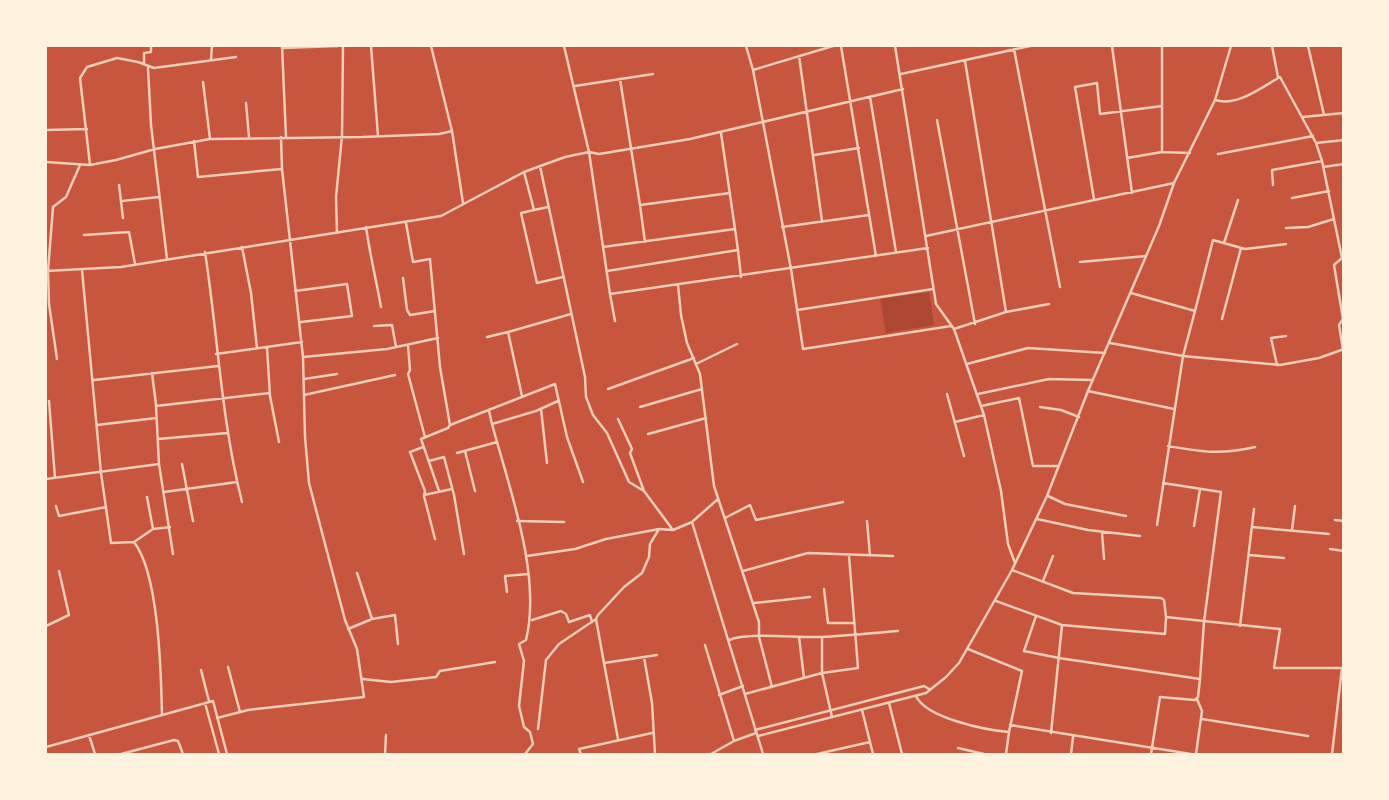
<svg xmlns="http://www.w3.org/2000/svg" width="1389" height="800" font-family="'PT Sans Narrow',sans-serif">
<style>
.green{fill:#ae4732}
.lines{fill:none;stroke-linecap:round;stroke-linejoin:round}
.minor{stroke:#f1ccb7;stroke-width:2.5}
.tertiary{stroke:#f1ccb7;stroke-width:2.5}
</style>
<rect width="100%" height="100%" fill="#c8553d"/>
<!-- green -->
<path class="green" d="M929 292 934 325 886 333 880 299Z"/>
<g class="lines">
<!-- minor -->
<path class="minor" d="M282 46 286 137
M371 46 378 136
M431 46 452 131 463 203
M564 46 589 152 610 294 928 248
M746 46 753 70 833 46
M841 46 876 256
M895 46 936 304 954 329 984 415 1001 491 1008 544 1015 563
M1112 46 1132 193
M1272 46 1278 77
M1308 46 1324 115
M282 48 338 46
M1014 49 1060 287
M799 56 822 221
M211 60 212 46
M965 61 1006 312
M144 64V53L151 52V46
M148 68 151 125 167 259
M753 70 791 269 803 349 951 326
M901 74 1030 46
M620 79 640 205 730 193
M203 82 210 139
M575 86 653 74
M870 97 896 252
M1215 100C1237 107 1262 87 1280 77L1316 143 1322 161 1342 258 1334 265 1343 319 1339 325 1343 350
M246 103 249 137
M1303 117 1344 113
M937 120 975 324
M46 130 87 129
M721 133 735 229
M194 141 198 177 281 169
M1316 143 1344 140
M1162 152V46
M1218 154 1313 136
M814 155 859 148
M1127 158 1162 152 1190 153
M46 162 90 165 116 160 155 149 210 139 362 137 439 134 452 131
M90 165 80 78 87 67 117 58 138 62 154 68 236 57
M540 166 585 377 586 397 593 415 607 433 629 482 644 491
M1323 167 1344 164
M524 172 534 210 521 213 537 283 563 277
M119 185 123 218
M1273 185 1272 170 1322 161
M1292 198 1329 191
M1094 199 1075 87 1097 83 1100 114 1162 106
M122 201 159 197
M640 205 645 242
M534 210 548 207
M406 223 413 262 430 259 440 367 450 425
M366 227C370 255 376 279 381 307
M782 227 869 215
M1286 228 1308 227 1334 219
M337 233 336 197 342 136 343 46
M84 235 129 232 135 264
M926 236 1174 183
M1224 243 1238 200
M242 247 251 293 257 348
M603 247 735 229 738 250
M205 252C218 336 221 419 242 502
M1080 262 1146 256
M82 270 101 473 111 543 134 542C159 574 161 672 162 715
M46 271 121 267 441 216 524 172 565 157 589 152 599 154 690 139 903 89
M607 271 738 250 741 277
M403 278 407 310 410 315 435 311
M678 285 681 315 687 343 700 374 714 486 759 622V637L772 687
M295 291 347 284 352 316 301 322
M1131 293 1195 311 1183 356 1157 525
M610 294 615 321
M797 310 933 289
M1195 311 1213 240 1245 249 1286 244
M1222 319 1241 248
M374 326 392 325 396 347
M954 329 1006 312 1049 304
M487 337 508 332
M1110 343 1183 356 1280 365 1319 358 1344 349
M408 345 410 370 408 374 425 437
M267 347 270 396 279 442
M216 354 302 342
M303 357 387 349 438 338
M57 359 49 304 48 271 53 207 66 197 80 165
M696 364 737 344
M967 364 1028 348 1105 353
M1277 365 1271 338 1286 336
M152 373 156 405
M304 379 337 374
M94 380 218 366
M608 389 694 358
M1088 391 1174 409
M947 394 964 456
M978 394 1049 379 1092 380
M304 395 395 375
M522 396 508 332 571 314
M49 401 55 478
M981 406 1019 398 1033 466H1058
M640 407 702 389
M1040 407 1061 410 1079 417
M541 409 547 463
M489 411 492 424 536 411 558 401
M618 419 632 449 630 453 644 491 673 530
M955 422 984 415
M492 424C509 488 542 575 526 640L519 644 524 661 519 706 524 727 530 732 533 744 525 754
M97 425 156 418
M648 434 706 418
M158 439 227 433
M1168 446C1203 452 1220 455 1255 447
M423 447 410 452 425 491 424 496 435 539
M465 451 475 491
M457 453 497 442
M429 461 444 457 454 495 464 554
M182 464 193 521
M46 479 159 464
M439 491 421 439 448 428 450 425 555 384 567 437 583 482
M164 492 237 482
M424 495 452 489
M1048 496 1065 504 1126 516
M56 506 59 516 106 507
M725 518 750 505 756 520 843 502
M1037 519 1088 530 1140 536
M1335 520 1344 521
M517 521 564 522
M867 521 870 556
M692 522 718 499
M1194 526 1200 489
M1252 527 1329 534
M153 529 170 527
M1292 530 1295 506
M1102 532 1104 559
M134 542 153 529 147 497
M1330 549 1344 551
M173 554 159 464 156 406 270 393
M1249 555 1284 558
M527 556 575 549 606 539 659 529 673 530 692 522 763 754
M1012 570 1073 593 1161 598 1164 600 1166 617 1280 629 1274 668H1342L1332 754
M743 571 808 553 893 556
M357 573 372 619
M1043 581 1053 556
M824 589 828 623H853
M507 592 505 576 528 574
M996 601 1062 625 1165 634 1166 618
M754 603 810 597
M1036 616 1024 651 1059 658 1200 679 1204 622 1221 492 1163 483
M532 620 561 611 566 614 569 622 590 615 592 622
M46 626 69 615 59 571
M1240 626 1254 509
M348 629 372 619 395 615 398 644
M799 637 804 678
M822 638V673L832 717
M729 640C750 632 796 638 821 637 847 636 873 633 898 631
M705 645 734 741
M968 649 1022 671 1009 732 1006 754
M644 657 652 703 655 754
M604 663 596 619 598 615 624 587 642 573 649 557 650 544 659 529
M228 667 240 712
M201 670 209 701
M363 679 391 682 436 677 440 671 495 662
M745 694 822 673 858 668 849 556
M719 695 743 686
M916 696C926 718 985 730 1009 732
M205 703 219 754
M889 703 902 754
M862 710 873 754
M217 718 248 710 364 697 357 649 345 620 309 483 305 437 303 357 282 169 281 137
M1202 719 1308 736
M1010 725 1191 754
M538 729 546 660 559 644 596 619
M1051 733 1062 625
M89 735 95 754
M618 739 604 663 657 655
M46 747 213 701 227 754
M958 748 984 754
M121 754 174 740 178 741 183 754
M385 754 386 735
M581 754 579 749 652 733
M711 754 734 741 756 733
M817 754 870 742
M1071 754 1073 737
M1151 754 1160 697 1195 700 1198 697 1200 679
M1196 754 1202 711 1197 699"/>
<!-- tertiary -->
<path class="tertiary" d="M755 730 924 686 929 689
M758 736 926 693 946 677 959 663 1012 570 1047 496 1088 391 1159 226 1174 183 1215 100 1231 46"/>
</g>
<!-- border -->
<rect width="1389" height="800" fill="none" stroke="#fff3e0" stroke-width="94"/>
</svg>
